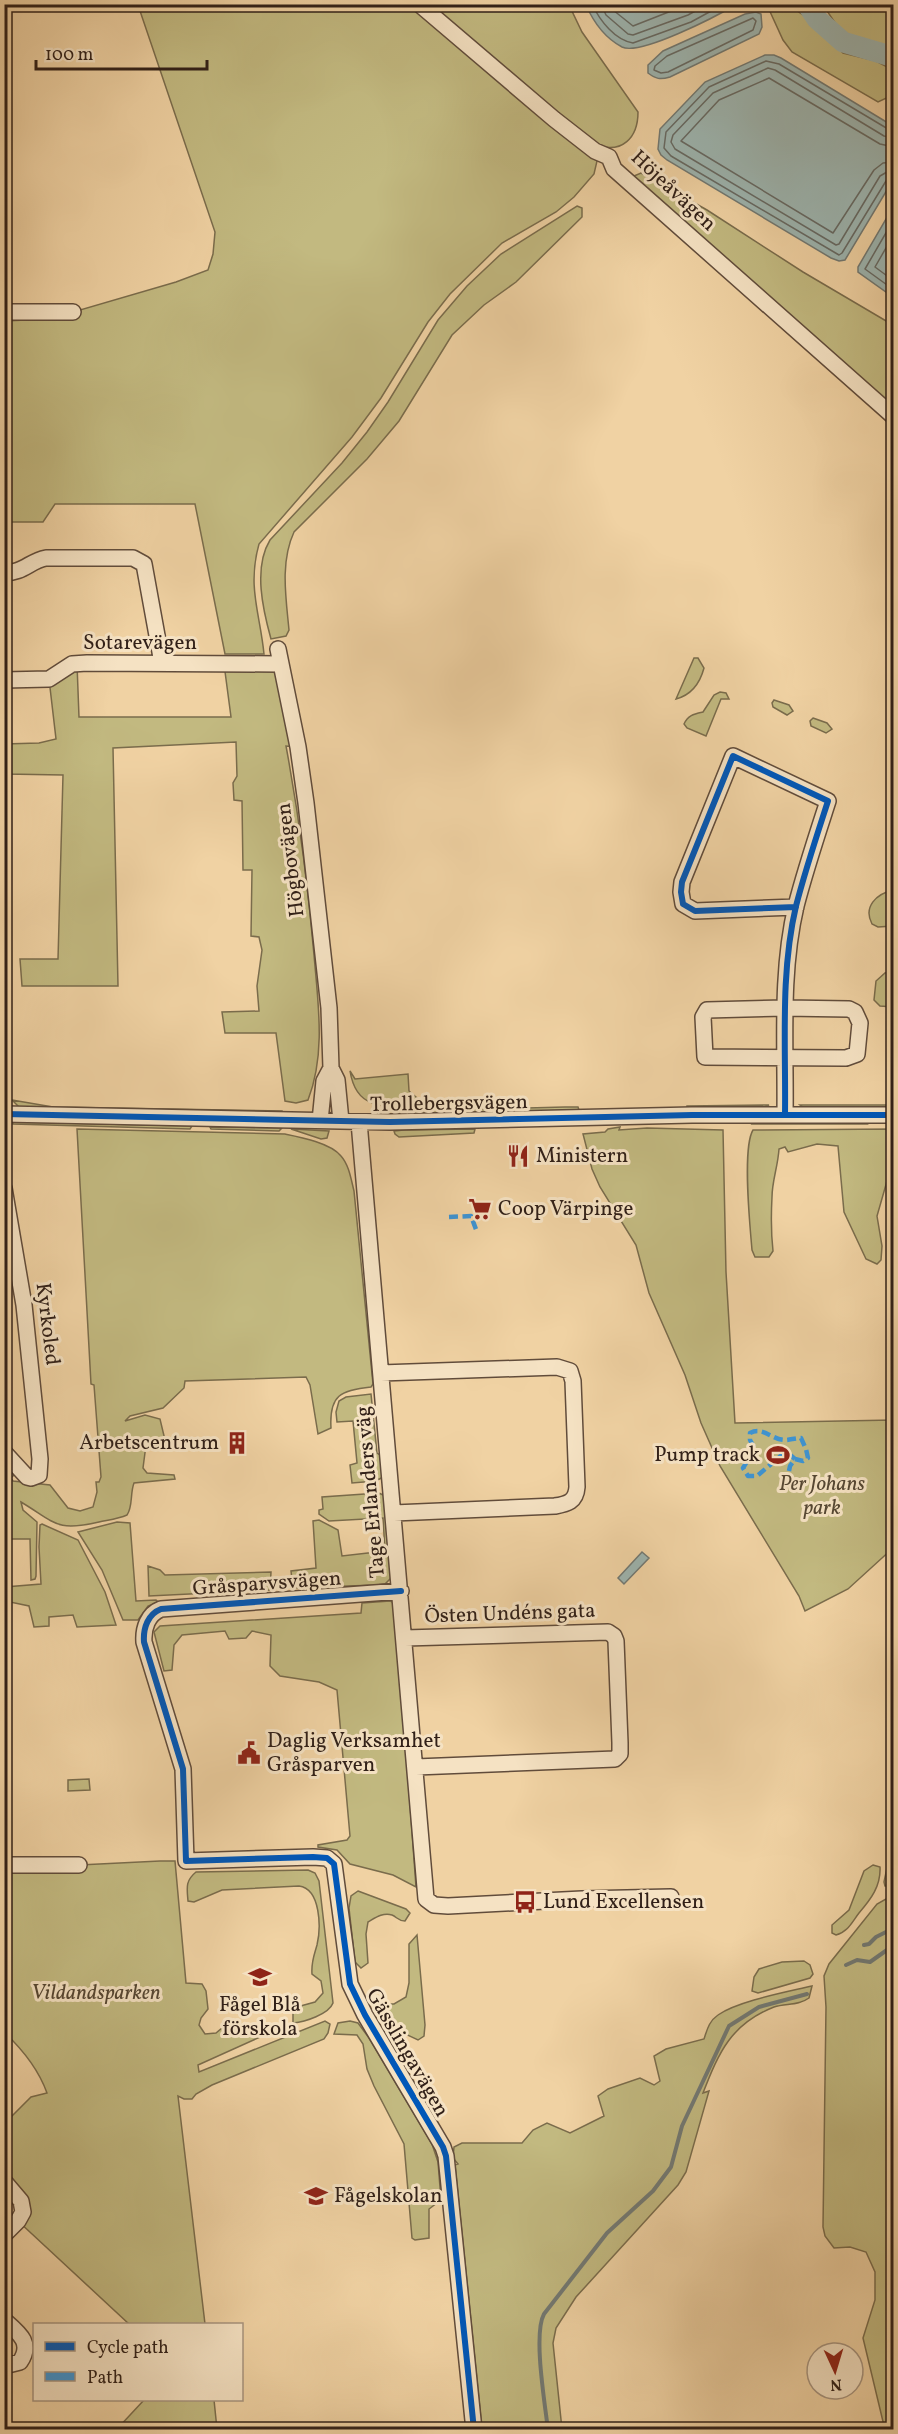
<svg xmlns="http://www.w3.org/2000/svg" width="898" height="2434" font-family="Vollkorn,serif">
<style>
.green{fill:#c2b980;stroke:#7a6c4c;stroke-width:1.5}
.water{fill:#9db5b0;stroke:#727973;stroke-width:1.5}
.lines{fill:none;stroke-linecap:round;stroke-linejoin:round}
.shore{stroke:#676a64;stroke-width:1.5}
.stream{stroke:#727973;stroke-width:4}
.river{stroke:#9db5b0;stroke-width:21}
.minor-casing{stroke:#614c3b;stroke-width:18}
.minor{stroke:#f5e2c3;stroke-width:15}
.quiet{stroke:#3d94d4;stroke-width:4.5;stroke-dasharray:9 4.5;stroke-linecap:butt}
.cycleway-casing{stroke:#f5e2c3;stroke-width:10}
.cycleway{stroke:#0057b8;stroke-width:6}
.labels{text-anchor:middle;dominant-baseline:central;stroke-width:6;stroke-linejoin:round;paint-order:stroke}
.street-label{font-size:21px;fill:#312018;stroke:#f5e2c3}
.poi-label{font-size:21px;fill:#312018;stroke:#f5e2c3;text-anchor:start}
.park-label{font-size:21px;font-style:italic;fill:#554632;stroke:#f5e2c3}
</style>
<rect width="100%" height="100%" fill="#f0d2a3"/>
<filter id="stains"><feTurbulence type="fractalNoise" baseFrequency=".00333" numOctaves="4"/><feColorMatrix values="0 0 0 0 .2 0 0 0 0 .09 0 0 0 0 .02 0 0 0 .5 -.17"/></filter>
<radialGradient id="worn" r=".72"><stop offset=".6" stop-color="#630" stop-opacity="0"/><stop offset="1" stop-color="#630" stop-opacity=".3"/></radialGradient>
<!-- green -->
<path class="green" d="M138 5H414L586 149 597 161 594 174 574 197 556 212 502 243 450 294 428 322 381 398 352 437 259 544C247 587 260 613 264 654H225L195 504H55L43 522H5L4 321 71 318 73 312 176 282 208 270 213 254 215 232Z
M426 5H569L582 32 638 112C638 138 622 154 596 145Z
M767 5H793L796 10 810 20 843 53 876 61 893 70V95L878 102 792 52 783 40Z
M823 5H883L893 10V48L846 39Z
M641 173 707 210 803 272 893 325V409L635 182 634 176Z
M577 206 582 208V217L516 282 484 305 452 335 399 421 367 459 294 532C280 562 286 598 289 630L286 636 271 639C263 610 253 568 270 540L342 463 367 432 388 402 438 320 467 286 501 254Z
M694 658H698L704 668C700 683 691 695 676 699Z
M77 664 79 717H231L224 664H279L298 747 286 746C299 816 308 885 314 955 318 1003 326 1054 308 1100L296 1103 285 1101 276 1033H225L222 1012 259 1011 257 986 262 950 259 937 251 936 252 870H243L242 801 234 800 233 783 237 776 236 742 113 748 118 986H22L20 959H58L63 775 5 774 4 744 39 743 56 739 49 679Z
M720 692 726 693 729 699H721L706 736 687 728 684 724C688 715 694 714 703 712L714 695Z
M774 700 789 705 793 711 787 715 773 707 772 703Z
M813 718 827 723 832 729 826 733 811 726 810 721Z
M893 890V926L878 927 872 924C863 907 876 894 893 890Z
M893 971V1007L880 1006 874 1000 876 981 885 973Z
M350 1071 355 1079 408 1074 409 1091 423 1103C388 1105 357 1114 350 1071Z
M12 1100 53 1107 282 1111V1113L20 1108Z
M769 1105 763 1108 687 1109V1106Z
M800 1105H893L894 1109 804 1108Z
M565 1107H578L579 1110 406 1114V1111Z
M754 1121H864L867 1124H752Z
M13 1122 192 1126 190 1129 13 1124Z
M210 1127 282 1128 279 1131 211 1129Z
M620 1127 619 1130 647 1128 723 1130 726 1272 735 1423 893 1420V1548L848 1589 805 1611 799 1596 720 1466 701 1423 685 1375 649 1293 636 1245 600 1187 592 1169 583 1134 605 1132 608 1129Z
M77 1129 285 1134C300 1137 331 1143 341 1156 349 1165 351 1179 354 1191L373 1384 371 1387C341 1390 329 1395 331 1428L318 1434 310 1385 306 1377 185 1381 184 1388 163 1408 130 1416 125 1421 145 1415 160 1419 165 1440 146 1445 143 1468 147 1473 174 1475 175 1479 134 1483C130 1493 133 1507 127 1515 118 1519 108 1520 99 1522 56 1532 56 1523 21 1502L23 1510 37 1522 36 1576 35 1579 31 1580 30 1539H5L4 1459 15 1474 11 1478 13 1481 50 1485 68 1508 80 1511 93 1507 97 1492 96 1482H99L101 1477 94 1385 91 1384Z
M291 1129 329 1131 327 1138 321 1139Z
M475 1129 474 1133 399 1137 395 1134 394 1131 404 1130Z
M893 1129V1171L887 1181 877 1216 882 1246 881 1260 877 1264 866 1259 844 1212 838 1146 817 1144 788 1152 785 1147 779 1149C778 1166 772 1181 772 1197 771 1215 771 1233 773 1251L769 1257H755L752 1250C750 1226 742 1148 753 1130Z
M371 1394 377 1453 380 1455 383 1477 376 1481 352 1483 350 1465 357 1463 353 1421 337 1422 336 1412 339 1401 346 1397Z
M379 1493 385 1496 391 1578 385 1584 376 1585 293 1588 291 1571 316 1568 313 1521 319 1520 338 1530 342 1556 385 1551 383 1518 329 1521 319 1514V1510L323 1509 322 1497Z
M117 1522 130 1523 136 1601 156 1600 158 1602 148 1606 138 1620H123L102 1570 78 1532Z
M42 1524 78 1540 105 1592 116 1625 77 1627 73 1615 49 1617V1626L34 1627 29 1606 5 1601V1587L41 1584 39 1547 40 1525Z
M148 1566 160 1570 165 1575 271 1572 270 1590 149 1596Z
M390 1601 395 1603 398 1638 416 1887 393 1875 350 1864 337 1850 318 1847V1845L347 1840 350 1836 337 1690 319 1682 280 1676 270 1666 271 1635 252 1631 246 1638 229 1639 225 1631 182 1635 174 1645 172 1670 164 1671 154 1632 160 1626 361 1613 362 1603Z
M89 1779 90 1790 68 1791V1780Z
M160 1861H175L186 1983 202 1984 206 1991 208 2009 201 2018 199 2025 205 2034 216 2033 229 2022 256 2026 260 2037 198 2065 199 2072 325 2021 330 2024 328 2033 324 2039 212 2085 196 2094 192 2099H184L178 2096 205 2324H129L18 2221 22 2216 5 2181V2123L31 2097 47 2093C38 2068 23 2050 5 2033L4 1865H79Z
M893 1864V1886H885L884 1882 887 1868Z
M873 1865 880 1867C881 1886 871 1899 859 1913 852 1922 848 1932 836 1935L832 1933V1925L849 1910 864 1871Z
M308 1870 315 1873 319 1881 333 2003C329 2014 305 2022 293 2023V2008L315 2002 323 1993 321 1981 312 1974C311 1962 314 1956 317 1945 321 1928 321 1889 299 1886L222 1890 194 1902 188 1901C187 1888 185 1881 196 1872Z
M358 1891 406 1909 410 1913 405 1921C398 1921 397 1917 392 1915 383 1912 375 1918 368 1922L366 1934 368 1963 361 1968 355 1962 349 1908 351 1896Z
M893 1895 894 2429 885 2430 863 2338 875 2300V2272L866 2252 850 2247 834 2248 825 2236 823 2227 826 2007 824 1976 829 1964 877 1904Z
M417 1935 425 2025 424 2036 418 2040 403 2033 384 2014V2004H394L406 1997 409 1983V1944Z
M804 1961 810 1965 813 1974 810 1978 758 1993 752 1991 754 1977 759 1969 782 1962Z
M812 1986 809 1998C798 2006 786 2003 774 2007 731 2024 719 2052 703 2093L709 2091 686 2172 678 2185 576 2297 556 2328 553 2343 562 2429H482L455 2165 458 2164 453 2158 454 2147 462 2143H522L533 2130 547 2123 570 2133 604 2116 598 2096 608 2089 640 2078 654 2085 660 2081 654 2056 666 2049 704 2039C707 2030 709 2021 718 2015 738 2001 787 1992 812 1986Z
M350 2021 358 2023 369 2038 432 2144 438 2162 441 2200 429 2209V2238L415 2240 412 2238 404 2144 374 2086 367 2069 363 2044 357 2035 334 2034 338 2023Z
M144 2400H214L217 2429H117Z"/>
<!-- water -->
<path class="water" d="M586 5H735C717 16 640 56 622 47 605 38 593 21 586 5Z
M756 12 761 14 762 27 759 34 670 77C660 80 656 79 648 73V65L663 51 745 14Z
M765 55H774L781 58 893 126V180L845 260 839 261 831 258 667 160 661 155 658 149 660 129 705 82Z
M893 207V297L858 272V267Z
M642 1552 649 1558 624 1584 618 1578Z"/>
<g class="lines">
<!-- shore -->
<path class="shore" d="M592 4C600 21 615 40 633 43L691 22 724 4
M601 4 606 15 628 34 633 35 688 15 708 4
M611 4 613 10 633 26 689 4
M753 18 756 21 753 30 668 72 661 73 654 70 655 66 667 56Z
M894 130 888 129 779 64 766 61 709 87 666 132 664 148 671 156 839 255 842 253 886 181 894 178
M894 138 884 136 775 70 768 68 713 93 673 135 671 142 675 149 836 245 839 244 880 176 887 172 894 171
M894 147 880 144 769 78 719 100 681 141 833 233 874 170 883 163 894 162
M894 219 865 269 894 290
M894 234 875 267 894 281"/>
<!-- stream -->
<path class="stream" d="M864 1945 869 1944 876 1937 894 1928
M846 1965 857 1960 870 1962 894 1945
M548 2430C545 2404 533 2334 544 2314L607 2233 653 2191 671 2167 682 2126 729 2026 759 2007 807 1994"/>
<!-- river -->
<path class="river" d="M807 4 817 19 843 42 894 57"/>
<!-- minor casing -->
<g class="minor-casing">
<path id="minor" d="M419 4 554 119 595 151 609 157 614 169 894 417
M4 312H73
M4 573C23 573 30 561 46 558H133L144 564 162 663
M278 649 298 747 306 803 329 1008 331 1068
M4 680 49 679 72 664 87 663 279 664
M785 1008 849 1009 855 1012 860 1023 857 1054 846 1058 705 1057 703 1017 707 1010Z
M4 1114 390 1122 692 1115H894
M785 1115C786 1046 780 974 796 906 805 871 817 835 828 801L733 756 682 882 681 892 683 904 695 911 796 907
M320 1121 324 1081 331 1068 337 1080 341 1121
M359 1122 426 1899 434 1905 448 1906 582 1899 671 1897
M4 1188 24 1305 40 1459 39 1475 31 1478 27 1477 4 1452
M381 1373 557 1367 570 1371 573 1381 577 1487C576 1502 567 1504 555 1506L394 1513
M401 1591 161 1609C148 1614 143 1628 144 1642L183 1769 186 1861 313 1857 327 1858 334 1864 350 1984 365 2015 443 2147 446 2156 474 2430
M405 1638 608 1632 614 1636 616 1641 620 1743V1754L615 1759 416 1767
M4 1865H79
M4 2181 21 2201 23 2212 18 2221 4 2235
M4 2320C19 2333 33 2343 20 2362L4 2366"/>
</g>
<!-- minor -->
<use href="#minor" class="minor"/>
<!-- quiet -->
<path class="quiet" d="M449 1217 471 1216 477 1232
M789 1471 790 1466 795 1459 803 1461 808 1458 806 1449 801 1438C795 1438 790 1440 785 1440 772 1440 763 1426 750 1433V1440L755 1449 743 1468 748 1476H757L783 1454H789L795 1459"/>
<!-- cycleway casing -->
<g class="cycleway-casing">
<path id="cycleway" d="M4 1114 390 1122 692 1115H894
M785 1115C786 1046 780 974 796 906 805 871 817 835 828 801L733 756 682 882 681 892 683 904 695 911 796 907
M401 1591 161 1609C148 1614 143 1628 144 1642L183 1769 186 1861 313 1857 327 1858 334 1864 350 1984 365 2015 443 2147 446 2156 474 2430"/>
</g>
<!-- cycleway -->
<use href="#cycleway" class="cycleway"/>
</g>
<!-- icons -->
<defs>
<g id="restaurant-bare" transform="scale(1.8)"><path d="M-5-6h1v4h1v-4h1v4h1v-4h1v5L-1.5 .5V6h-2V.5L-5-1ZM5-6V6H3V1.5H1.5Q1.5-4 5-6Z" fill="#8f2418" stroke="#f5e2c3" stroke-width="2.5" paint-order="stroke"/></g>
<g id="supermarket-bare" transform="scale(1.8)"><path d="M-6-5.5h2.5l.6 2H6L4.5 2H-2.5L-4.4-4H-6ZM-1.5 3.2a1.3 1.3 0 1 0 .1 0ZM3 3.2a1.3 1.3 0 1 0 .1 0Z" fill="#8f2418" stroke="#f5e2c3" stroke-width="2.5" paint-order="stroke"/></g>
<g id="building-bare" transform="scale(1.8)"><path d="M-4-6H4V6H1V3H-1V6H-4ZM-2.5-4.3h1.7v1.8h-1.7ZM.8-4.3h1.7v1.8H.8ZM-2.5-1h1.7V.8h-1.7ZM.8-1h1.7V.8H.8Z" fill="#8f2418" stroke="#f5e2c3" stroke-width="2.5" paint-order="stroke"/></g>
<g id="stadium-bare" transform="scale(1.8)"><path d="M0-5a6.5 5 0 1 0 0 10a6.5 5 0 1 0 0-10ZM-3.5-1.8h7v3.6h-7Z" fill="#8f2418" stroke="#f5e2c3" stroke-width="2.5" paint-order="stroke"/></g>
<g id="civic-bare" transform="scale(1.8)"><path d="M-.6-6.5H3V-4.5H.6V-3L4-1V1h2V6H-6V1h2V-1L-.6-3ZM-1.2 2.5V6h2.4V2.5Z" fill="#8f2418" stroke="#f5e2c3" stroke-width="2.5" paint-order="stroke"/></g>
<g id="bus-bare" transform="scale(1.8)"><path d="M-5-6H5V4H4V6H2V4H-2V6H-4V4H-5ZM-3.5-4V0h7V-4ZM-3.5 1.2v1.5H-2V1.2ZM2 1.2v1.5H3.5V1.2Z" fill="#8f2418" stroke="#f5e2c3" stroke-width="2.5" paint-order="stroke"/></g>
<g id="school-bare" transform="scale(1.8)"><path d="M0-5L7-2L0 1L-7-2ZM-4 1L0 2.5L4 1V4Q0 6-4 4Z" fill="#8f2418" stroke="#f5e2c3" stroke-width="2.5" paint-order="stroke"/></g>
</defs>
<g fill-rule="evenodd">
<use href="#restaurant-bare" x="518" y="1156"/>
<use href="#supermarket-bare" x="480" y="1209"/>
<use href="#building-bare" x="237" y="1443"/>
<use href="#stadium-bare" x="778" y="1455"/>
<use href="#civic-bare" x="249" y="1753"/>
<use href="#bus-bare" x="525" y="1902"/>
<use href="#school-bare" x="260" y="1977"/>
<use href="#school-bare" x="316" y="2196"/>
</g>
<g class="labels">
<!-- street labels -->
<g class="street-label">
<text transform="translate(673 191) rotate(43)">Höjeåvägen</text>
<text x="140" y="643">Sotarevägen</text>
<text transform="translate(291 860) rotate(-97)">Högbovägen</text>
<text transform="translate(449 1104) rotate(-1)">Trollebergsvägen</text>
<text transform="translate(47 1324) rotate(83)">Kyrkoled</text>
<text transform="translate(371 1492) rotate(-95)">Tage Erlanders väg</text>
<text transform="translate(267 1584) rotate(-4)">Gråsparvsvägen</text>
<text transform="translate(510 1614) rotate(-2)">Östen Undéns gata</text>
<text transform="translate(407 2053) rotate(60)">Gässlingavägen</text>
</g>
<!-- poi labels -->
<g class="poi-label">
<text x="536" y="1156">Ministern</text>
<text x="498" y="1209">Coop Värpinge</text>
<text x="219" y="1443" text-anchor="end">Arbetscentrum</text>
<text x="760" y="1455" text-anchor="end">Pump track</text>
<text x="267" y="1741">Daglig Verksamhet<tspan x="267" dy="24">Gråsparven</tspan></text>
<text x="543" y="1902">Lund Excellensen</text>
<text x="260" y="2005" text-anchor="middle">Fågel Blå<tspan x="260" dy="24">förskola</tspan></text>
<text x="334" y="2196">Fågelskolan</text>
</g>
<!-- park labels -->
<g class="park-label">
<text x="822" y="1484">Per Johans<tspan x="822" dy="24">park</tspan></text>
<text x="96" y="1993">Vildandsparken</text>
</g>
</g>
<!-- margin -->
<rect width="898" height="2434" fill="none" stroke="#f0d2a3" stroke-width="24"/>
<rect x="6" y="6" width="886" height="2422" fill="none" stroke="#312018" stroke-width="3"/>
<rect x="12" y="12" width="874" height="2410" fill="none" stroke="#312018" stroke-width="1.5"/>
<!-- legend -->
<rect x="33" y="2323" width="210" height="78" fill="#f5e2c3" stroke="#a7947f" stroke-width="1.5"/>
<rect x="45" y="2342" width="30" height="9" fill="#0057b8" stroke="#a7947f" stroke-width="1.5"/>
<text x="87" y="2353" font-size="18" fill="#312018">Cycle path</text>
<rect x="45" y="2372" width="30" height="9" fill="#3d94d4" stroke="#a7947f" stroke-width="1.5"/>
<text x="87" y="2383" font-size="18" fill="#312018">Path</text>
<!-- north arrow -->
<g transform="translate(835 2371) rotate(176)"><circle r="28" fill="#f5e2c3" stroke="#a7947f" stroke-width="1.5"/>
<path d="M0-4.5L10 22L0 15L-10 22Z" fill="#8f2418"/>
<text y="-9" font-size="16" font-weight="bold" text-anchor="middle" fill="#312018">N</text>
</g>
<!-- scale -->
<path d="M36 60v9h171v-9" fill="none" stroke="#312018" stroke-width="3"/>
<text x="45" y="60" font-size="18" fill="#312018" stroke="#f5e2c3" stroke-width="4.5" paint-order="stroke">100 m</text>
<rect width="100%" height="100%" filter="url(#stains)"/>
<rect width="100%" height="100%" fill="url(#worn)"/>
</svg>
